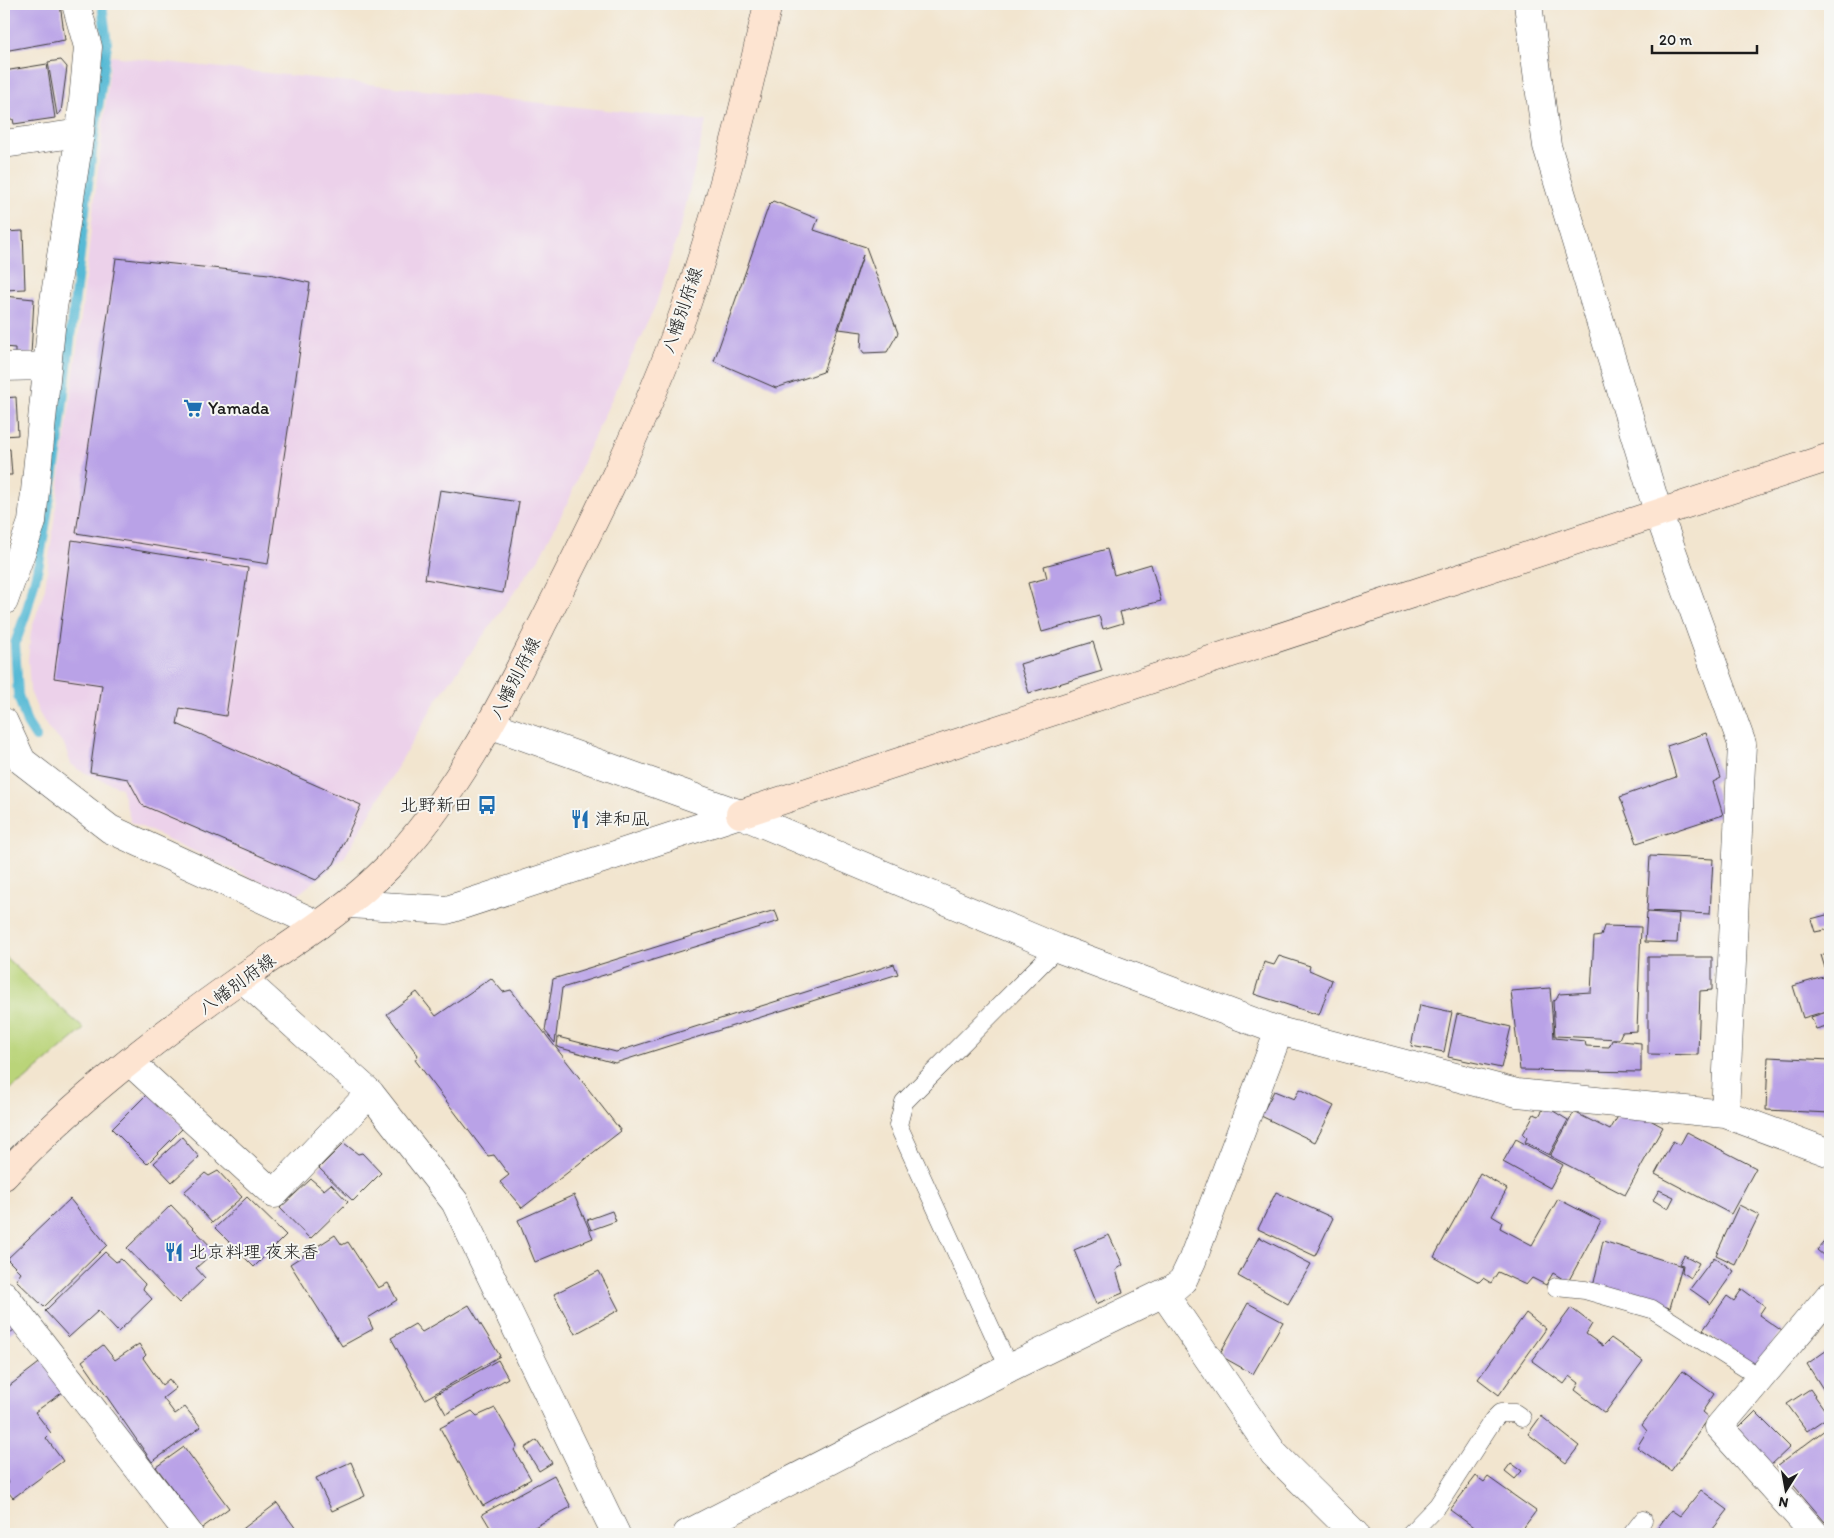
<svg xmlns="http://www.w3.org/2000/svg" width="1834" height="1538" font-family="Itim,'Klee One',sans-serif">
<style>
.built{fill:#ecd1ea}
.green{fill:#bad479;stroke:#6b784a}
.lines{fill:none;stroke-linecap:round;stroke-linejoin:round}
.stream{stroke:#57bad5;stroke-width:10}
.building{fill:#b9a2e7}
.lane-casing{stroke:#3c3a37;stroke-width:19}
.street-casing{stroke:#3c3a37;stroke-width:29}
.secondary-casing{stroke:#3c3a37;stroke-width:29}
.lane{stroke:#fff;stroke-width:18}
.street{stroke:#fff;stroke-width:28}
.secondary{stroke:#fde4d1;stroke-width:28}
.labels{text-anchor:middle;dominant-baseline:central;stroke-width:4;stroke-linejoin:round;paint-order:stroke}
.street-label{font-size:18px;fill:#1c1c1c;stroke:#f6f6f2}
.poi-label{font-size:18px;fill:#1c1c1c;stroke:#f6f6f2;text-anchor:start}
</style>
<rect width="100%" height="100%" fill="#f6f6f2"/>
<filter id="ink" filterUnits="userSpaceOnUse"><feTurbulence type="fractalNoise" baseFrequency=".02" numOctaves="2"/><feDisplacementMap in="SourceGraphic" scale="10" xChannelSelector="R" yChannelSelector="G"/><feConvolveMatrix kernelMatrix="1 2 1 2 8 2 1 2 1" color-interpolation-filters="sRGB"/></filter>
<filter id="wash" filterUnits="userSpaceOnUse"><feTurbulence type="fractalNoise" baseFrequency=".0096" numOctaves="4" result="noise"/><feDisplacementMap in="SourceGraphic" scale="20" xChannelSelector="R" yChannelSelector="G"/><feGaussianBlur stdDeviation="1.12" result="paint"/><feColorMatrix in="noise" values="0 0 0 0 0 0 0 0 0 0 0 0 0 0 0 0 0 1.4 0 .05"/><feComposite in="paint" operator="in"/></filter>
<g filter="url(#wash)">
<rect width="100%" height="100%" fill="#f2e5cf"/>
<!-- built -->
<path class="built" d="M111 56 706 121 681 225 656 304 586 454 570 498 539 558 436 701 344 858 297 895 276 889 131 822 121 788 79 770 71 764 64 744 49 730 39 713 30 691 28 659 31 631 45 588 78 343Z"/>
<!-- green -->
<path class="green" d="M4 956 84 1029 23 1081 4 1093Z"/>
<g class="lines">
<!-- stream -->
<path class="stream" d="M36 737 27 723 18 695 15 644 27 610 39 563 57 453 91 158 107 44 102 4"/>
</g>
<g id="blocks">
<!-- building -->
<path class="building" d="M4 4H60L65 40 4 51Z
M61 60 67 67 61 112 57 115 48 62Z
M47 64 55 118 14 124 13 119 4 120V71Z
M773 201 818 219 814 230 866 247 898 333 887 352 864 353 861 349 862 332 839 329 863 255 823 372 776 388 714 361 769 205Z
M23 231 25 289 4 290V232Z
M116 258 269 274 310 283 268 564 76 533Z
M4 296 34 299 31 355 15 354V348L4 347Z
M16 397 18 435 4 436V398Z
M4 449H10L12 475H4Z
M440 490 519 502 503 593 425 579Z
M72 540 248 568 226 716 180 708 177 724 361 805 334 864 316 880 142 805 128 779 90 772 102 685 54 678Z
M1107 549 1114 575 1151 564 1161 601 1120 612 1123 623 1103 629 1099 616 1042 632 1028 583 1047 578 1044 566Z
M1093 642 1102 671 1029 693 1020 664Z
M1706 733 1721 778 1713 782 1723 815 1637 843 1620 797 1676 777 1667 746Z
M1650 856 1713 859 1710 914 1647 911Z
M775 910 779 921 562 988 555 1043 545 1031 553 979Z
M1647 912 1679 914 1677 943 1645 942Z
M1830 914V929L1815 932 1811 919Z
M1604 926 1641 927 1637 1031 1622 1032 1619 1039 1555 1036 1553 1001 1556 1000 1559 994 1591 992 1594 937 1601 936Z
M1830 952V966L1825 968 1821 955Z
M1279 956 1310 966 1309 970 1332 980 1319 1015 1254 994 1264 962 1274 965Z
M1648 957H1712V990L1700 991 1698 1055 1648 1054Z
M894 964 898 974 615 1063 557 1047 558 1037 616 1052Z
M1830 975V1010L1803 1018 1793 986Z
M491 978 503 992 511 990 621 1131 522 1208 500 1182 509 1175 494 1155 488 1156 415 1060 418 1055 387 1014 417 992 436 1016Z
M1550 988 1554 1038 1585 1041 1586 1046 1609 1047 1612 1040 1641 1043V1072L1520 1070 1511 991Z
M1420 1005 1452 1012 1444 1052 1411 1046Z
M1830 1011V1025L1816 1029 1811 1017Z
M1457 1014 1511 1027 1501 1068 1448 1057Z
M1768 1057 1830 1060V1113L1766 1110Z
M1300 1089 1334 1106 1315 1142 1261 1116 1274 1091 1294 1099Z
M149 1092 184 1127 147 1164 112 1129Z
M1545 1106 1568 1120 1549 1155 1525 1142 1527 1138 1523 1134 1534 1114 1539 1116Z
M1624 1106 1663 1127 1625 1195 1550 1156 1574 1112 1610 1130Z
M1687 1132 1756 1168 1731 1214 1655 1174 1673 1141 1680 1145Z
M182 1137 199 1157 172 1182 154 1163Z
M1516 1139 1563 1165 1550 1188 1503 1162Z
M344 1143 358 1154 362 1153 381 1173 353 1201 319 1168Z
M218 1171 242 1197 212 1223 184 1192 205 1173 209 1176Z
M1480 1173 1507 1189 1492 1216 1502 1222 1500 1228 1532 1245 1558 1199 1601 1221 1568 1282 1553 1273 1546 1285 1532 1278 1526 1285 1498 1272 1491 1283 1483 1278 1479 1282 1434 1257Z
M311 1179 324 1190 331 1184 348 1202 310 1239 280 1208Z
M1659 1190 1674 1197 1668 1209 1653 1200Z
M1276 1192 1333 1218 1315 1256 1258 1229Z
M574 1195 593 1238 535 1262 518 1220Z
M247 1197 286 1235 254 1267 215 1228Z
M70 1199 107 1245 44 1307 16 1280 21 1273 7 1259Z
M171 1205 215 1251 196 1268 205 1278 179 1303 127 1248Z
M1739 1205 1759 1215 1735 1264 1716 1255Z
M612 1211 616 1221 591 1230 587 1220Z
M335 1235 342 1245 348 1242 378 1288 388 1283 397 1300 368 1318 373 1329 342 1346 290 1264Z
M1109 1235 1123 1265 1116 1270 1123 1293 1096 1304 1074 1250Z
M1830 1235V1261L1817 1250Z
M1259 1237 1311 1264 1288 1304 1238 1276Z
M1603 1241 1682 1266 1670 1308 1593 1287Z
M105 1252 116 1262 121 1259 145 1284 143 1289 152 1299 118 1332 98 1311 69 1337 45 1311Z
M1684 1255 1699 1263 1691 1278 1682 1272 1683 1265 1679 1264Z
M1714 1257 1734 1271 1711 1304 1690 1289Z
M599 1271 619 1310 575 1334 554 1294Z
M1742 1289 1765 1306 1759 1315 1782 1331 1756 1367 1703 1330 1727 1296 1734 1301Z
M1248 1303 1283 1322 1253 1374 1219 1355Z
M469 1305 500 1356 425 1399 391 1338 415 1324 422 1332Z
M4 1307 17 1328 4 1337Z
M1571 1308 1592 1324 1586 1334 1603 1346 1611 1338 1643 1361 1605 1413 1575 1390 1579 1383 1570 1376 1564 1384 1532 1361Z
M1526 1313 1546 1329 1499 1395 1478 1379Z
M139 1344 146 1355 143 1358 162 1385 169 1379 176 1388 163 1398 175 1414 185 1407 201 1427 152 1462 82 1361 103 1345 115 1360Z
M1830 1348V1400L1807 1364Z
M47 1357 70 1387 35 1412 51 1433 46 1438 63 1461 13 1498 4 1487 9 1483 4 1477V1390Z
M498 1360 508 1378 446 1414 435 1395Z
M1682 1371 1714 1394 1702 1412 1709 1418 1671 1471 1637 1447 1647 1431 1642 1425Z
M1810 1389 1829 1416 1807 1431 1787 1404Z
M495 1408 517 1446 514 1450 531 1479 483 1506 440 1428 472 1411 477 1416Z
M1755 1412 1790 1447 1769 1467 1734 1433Z
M1541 1416 1579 1446 1566 1463 1528 1434Z
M1830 1426V1519L1825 1522 1777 1466Z
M537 1440 552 1463 539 1471 525 1448Z
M184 1447 229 1508 202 1528 156 1467Z
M351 1462 365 1496 332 1511 316 1478Z
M1511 1463 1522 1471 1515 1479 1505 1471Z
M554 1475 571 1507 522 1534H494L482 1514Z
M1476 1476 1484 1482 1488 1477 1536 1511 1519 1534H1483L1450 1510Z
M1701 1490 1728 1510 1709 1534H1653L1671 1510 1680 1516Z
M277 1503 299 1533 236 1534Z"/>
</g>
</g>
<g filter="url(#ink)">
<use href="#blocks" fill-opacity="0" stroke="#3c3a37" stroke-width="1"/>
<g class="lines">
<!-- lane casing -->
<g class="lane-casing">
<path id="lane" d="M1556 1287 1585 1290 1652 1309 1761 1378
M1009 1368 898 1125 904 1102 1057 948
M1410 1534 1438 1505 1493 1420 1500 1413H1515L1522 1418
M1632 1534 1643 1520"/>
</g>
<!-- street casing -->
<g class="street-casing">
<path id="street" d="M1528 4 1547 146 1658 512 1742 744 1725 1114
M4 144 80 133
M4 367 47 366
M4 601 32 522 53 308 80 133 88 47 76 4
M4 722 22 761 110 829 319 925
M492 725 740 814 1057 948 1279 1031 1517 1093 1725 1114 1830 1153
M349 904 447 910 740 814
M242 978 370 1093 455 1202 616 1534
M130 1062 274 1194 370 1093
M1164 1294 1274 1454 1355 1534
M4 1295 189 1534
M687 1534 1009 1368 1174 1288 1183 1280 1192 1261 1279 1031
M1815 1534 1719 1427 1830 1295"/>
</g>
<!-- secondary casing -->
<g class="secondary-casing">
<path id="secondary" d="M740 814 1830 457
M4 1176C74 1101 159 1036 243 977 293 942 345 911 388 867 456 796 499 710 543 623 594 522 646 419 684 312 719 211 744 108 768 4"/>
</g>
<!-- lane -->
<use href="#lane" class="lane"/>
<!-- street -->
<use href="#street" class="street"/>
<!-- secondary -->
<use href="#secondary" class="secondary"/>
</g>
</g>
<!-- icons -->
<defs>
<g id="supermarket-bare" transform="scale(1.5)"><path d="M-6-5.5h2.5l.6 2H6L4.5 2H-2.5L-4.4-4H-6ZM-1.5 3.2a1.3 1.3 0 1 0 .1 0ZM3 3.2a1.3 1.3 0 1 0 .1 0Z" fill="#1f6fb2" stroke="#f6f6f2" stroke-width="2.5" paint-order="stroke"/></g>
<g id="bus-bare" transform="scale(1.5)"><path d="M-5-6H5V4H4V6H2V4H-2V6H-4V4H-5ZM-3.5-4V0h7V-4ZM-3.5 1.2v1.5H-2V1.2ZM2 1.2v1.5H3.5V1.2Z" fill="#1f6fb2" stroke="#f6f6f2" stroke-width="2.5" paint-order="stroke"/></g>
<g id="restaurant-bare" transform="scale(1.5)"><path d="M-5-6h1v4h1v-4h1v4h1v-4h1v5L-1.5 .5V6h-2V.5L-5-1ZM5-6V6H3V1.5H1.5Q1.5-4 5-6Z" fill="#1f6fb2" stroke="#f6f6f2" stroke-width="2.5" paint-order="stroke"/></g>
</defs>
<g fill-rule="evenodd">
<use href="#supermarket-bare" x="193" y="408"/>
<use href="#bus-bare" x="487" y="805"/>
<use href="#restaurant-bare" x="580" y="819"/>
<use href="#restaurant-bare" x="174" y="1252"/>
</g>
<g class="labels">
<!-- street labels -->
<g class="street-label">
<text transform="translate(682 310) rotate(-71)">八幡別府線</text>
<text transform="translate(515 678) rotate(-63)">八幡別府線</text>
<text transform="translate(237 984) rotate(-36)">八幡別府線</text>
</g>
<!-- poi labels -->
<g class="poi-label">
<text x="208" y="408">Yamada</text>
<text x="472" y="805" text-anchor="end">北野新田</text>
<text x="595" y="819">津和凪</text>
<text x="189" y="1252">北京料理 夜来香</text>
</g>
</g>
<!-- margin -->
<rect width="1834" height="1538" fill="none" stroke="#f6f6f2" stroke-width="20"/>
<!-- north arrow -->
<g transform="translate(1786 1490) rotate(191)" stroke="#f6f6f2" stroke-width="4" paint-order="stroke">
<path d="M0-4L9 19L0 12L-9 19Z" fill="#1c1c1c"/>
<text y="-8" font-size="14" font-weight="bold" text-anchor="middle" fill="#1c1c1c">N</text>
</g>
<!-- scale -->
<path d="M1652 45v8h105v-8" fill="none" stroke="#1c1c1c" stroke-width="2.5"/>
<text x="1659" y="45" font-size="15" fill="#1c1c1c" stroke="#f6f6f2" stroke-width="4" paint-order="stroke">20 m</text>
</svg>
